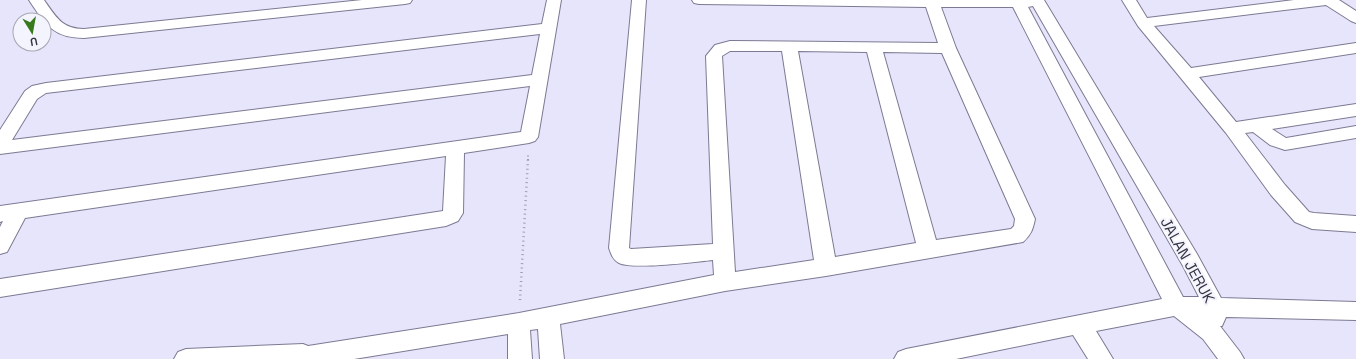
<svg xmlns="http://www.w3.org/2000/svg" width="1356" height="359" font-family="'Space Grotesk',sans-serif">
<style>
.lines{fill:none;stroke-linecap:round;stroke-linejoin:round}
.minor-casing{stroke:#7c7a93;stroke-width:2}
.path-far1{stroke:#9d9dae;stroke-width:2;stroke-dasharray:1 2.5;stroke-linecap:butt}
.path{stroke:#9d9dae;stroke-width:2.5;stroke-dasharray:1 3.5;stroke-linecap:butt}
.minor{fill:#fff;fill-rule:evenodd}
.labels{text-anchor:middle;dominant-baseline:central;stroke-width:4;stroke-linejoin:round;paint-order:stroke}
.street-label{font-size:15px;fill:#353540;stroke:#f4f4ff}
</style>
<rect width="100%" height="100%" fill="#e6e5fb"/>
<g class="lines">
<!-- minor casing -->
<g class="minor-casing">
<path id="minor" d="M29 0H44C56 17 62 29 84 29L362 0H412L410 3 405 4 84 38C53 38 45 24 29 0Z
M547 0H561L538 137 535 141 529 143 464 153 463 213 458 221 446 226 0 297V279L443 211 446 156 25 218 7 252 0 254V227L3 221 0 222V206L521 132 530 86 0 154V130L25 91 32 86 46 83 542 24ZM540 34 532 75 12 140 37 99 46 93Z
M632 0H646L629 248 631 249 713 244 706 56 715 45 730 41 938 43 926 7 699 4 694 3 692 0H1044L1197 254 1221 298 1356 302V320L1226 317 1222 326H1220L1240 352 1244 359H1218L1203 339 1174 316 1096 331 1113 359H1088L1073 335 956 359H894L898 352 906 349 1162 299 1013 7H941L956 48 1035 219C1033 229 1031 235 1023 242L826 276 725 291 560 324 564 359H540L538 329 530 330 532 359H508V334L354 359H174L178 352 186 349 303 344 308 346 519 313 714 275 713 260C694 262 634 270 619 263 613 260 611 254 609 248ZM1033 6 1183 266 1199 297H1183L1028 7ZM730 51H782L814 260 735 272 722 56ZM798 51 867 52 916 243 835 257ZM883 52 942 53 1015 219 1014 226 1011 229 936 240Z
M1122 0H1136L1147 18 1294 0H1339L1356 11V23L1351 21 1326 5 1154 26 1191 68 1356 43V53L1199 77 1236 122 1356 104V116L1272 129 1286 138 1356 126V138L1285 150 1270 145 1253 132 1245 133 1285 185 1309 212 1314 213 1356 216V232L1312 229 1295 222 1271 195 1226 133 1138 26Z"/>
</g>
<!-- path-far1 -->
<path class="path-far1" d="M528 160V155"/>
<!-- path -->
<path class="path" d="M520 300 528 159"/>
<!-- minor -->
<use href="#minor" class="minor"/>
</g>
<g class="labels">
<!-- street labels -->
<g class="street-label">
<text transform="translate(1188 260) rotate(61)">JALAN JERUK</text>
</g>
</g>
<!-- north arrow -->
<g transform="translate(32 32) rotate(169)"><circle r="19" fill="#f4f4ff" stroke="#a8a8b3"/>
<path d="M0-3L7 15L0 10L-7 15Z" fill="#367a1c"/>
<text y="-6" font-size="11" font-weight="bold" text-anchor="middle" fill="#353540">U</text>
</g>
</svg>
